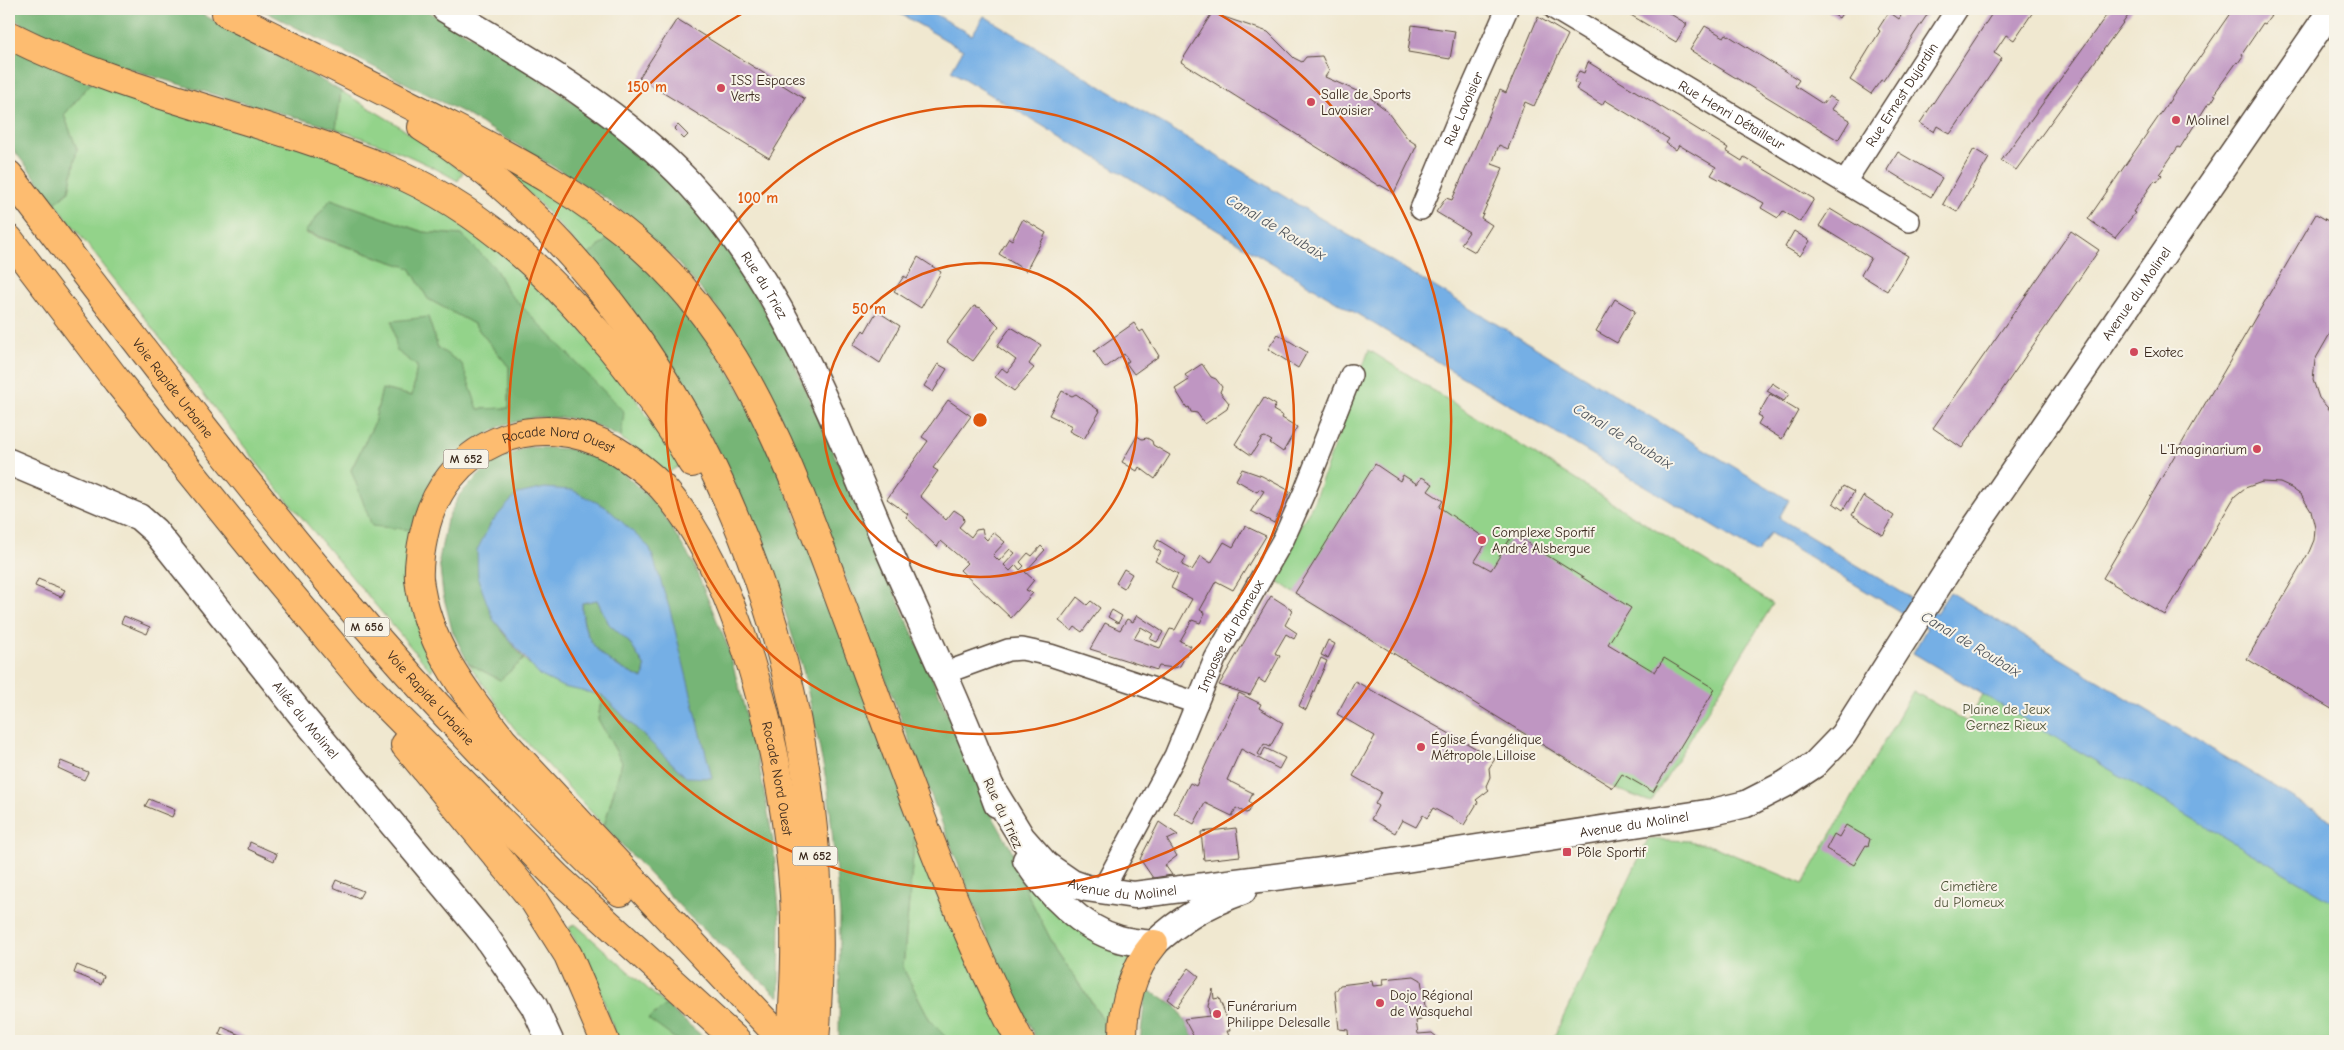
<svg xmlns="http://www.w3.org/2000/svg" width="2344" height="1050" font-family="'Comic Neue',sans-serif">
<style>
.green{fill:#93d38a;stroke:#677e54}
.forest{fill:#76b576;stroke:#58704a}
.water{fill:#74afe5;stroke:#586c82;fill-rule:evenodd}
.building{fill:#bf96c2}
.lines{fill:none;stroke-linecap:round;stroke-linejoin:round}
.minor-casing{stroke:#564639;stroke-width:24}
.tertiary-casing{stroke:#564639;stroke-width:29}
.trunk-casing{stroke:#564639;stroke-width:30}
.minor{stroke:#fff;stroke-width:21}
.tertiary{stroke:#fff;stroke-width:26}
.trunk{stroke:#fdbc70;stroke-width:28}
.ring{fill:none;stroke:#df570d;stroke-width:2.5}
.poi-dot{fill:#d1495b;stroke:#f7f3e8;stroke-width:2}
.labels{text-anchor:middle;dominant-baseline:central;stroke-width:4;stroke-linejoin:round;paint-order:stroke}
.shield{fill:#f7f3e8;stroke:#73665b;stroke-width:1}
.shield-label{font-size:12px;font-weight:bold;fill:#3b2a1e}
.poi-label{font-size:14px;fill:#3b2a1e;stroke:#f7f3e8;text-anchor:start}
.street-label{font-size:14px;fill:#3b2a1e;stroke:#f7f3e8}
.park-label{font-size:14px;fill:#515439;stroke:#f7f3e8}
.water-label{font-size:15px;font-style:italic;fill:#4c525a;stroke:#f7f3e8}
.centre{fill:#df570d;stroke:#f7f3e8;stroke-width:2.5}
.ring-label{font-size:15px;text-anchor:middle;font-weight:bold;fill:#df570d;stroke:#f7f3e8;stroke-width:4;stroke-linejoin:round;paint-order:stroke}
</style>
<rect width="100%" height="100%" fill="#f7f3e8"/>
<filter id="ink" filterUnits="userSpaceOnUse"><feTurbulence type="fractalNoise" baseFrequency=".02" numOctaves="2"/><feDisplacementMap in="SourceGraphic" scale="10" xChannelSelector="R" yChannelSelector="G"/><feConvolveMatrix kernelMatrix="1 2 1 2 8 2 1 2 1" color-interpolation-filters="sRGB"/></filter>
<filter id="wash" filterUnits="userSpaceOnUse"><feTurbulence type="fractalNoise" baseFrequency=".0096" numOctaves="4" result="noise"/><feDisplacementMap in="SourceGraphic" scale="20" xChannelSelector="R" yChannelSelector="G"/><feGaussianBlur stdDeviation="1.12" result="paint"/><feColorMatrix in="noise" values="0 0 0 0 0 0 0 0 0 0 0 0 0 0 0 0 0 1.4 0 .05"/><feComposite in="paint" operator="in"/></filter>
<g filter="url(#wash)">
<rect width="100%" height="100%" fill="#f0e8d0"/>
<!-- green -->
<path class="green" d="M91 83 323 153 408 189 474 227 553 297 614 366 680 465 665 475 621 438 508 292 495 268 462 235 423 232 331 199 305 233 410 268 428 299 474 324 509 367V408L478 409 462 365 438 348 428 317 397 350 417 366 412 396 382 389 374 424 351 470 361 494 413 530 434 666 431 671 271 481 55 203 69 191 77 149 64 115Z
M341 91 396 124 463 172 458 181C419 158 379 143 336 129Z
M491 158 613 235 587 256 540 204Z
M1369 350 1773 604 1651 802 1613 788 1295 593 1271 576 1313 504Z
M524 659C548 685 568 688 602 695L598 719 622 762 604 826 514 728 468 663 500 680Z
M1992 679 2335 887V1041H1552L1648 839 1689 841 1715 847 1803 884 1913 691 1967 722Z
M916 822 1013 1041H950L931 1022 903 968Z
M1011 849 1025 870 1133 951 1115 1037 1056 950 1024 887Z
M575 924 666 1005 649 1019 678 1041H618L599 988 569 928Z"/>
<!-- forest -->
<path class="forest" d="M9 9H193L341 91 336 129C226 96 110 72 9 17Z
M260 9H424L512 59 616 132 688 197 741 269 791 356 994 819 1011 849 1024 887 1056 950 1115 1037 1116 1041H1037L986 935 788 431 754 364 720 311 674 259 607 199 464 113Z
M9 45 91 83 64 115 77 149 69 191 55 203 9 144Z
M331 199 423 232 462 235 495 268 508 292 624 412 621 438 595 425 569 418 536 417 503 425 466 446 413 530 372 526 351 470 374 424 382 389 412 396 417 366 397 351 392 321 428 317 438 348 462 364 478 409 509 408V367L474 324 428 299 410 268 305 232Z
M613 235 667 284 715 345 764 434 916 822 903 968 931 1022 950 1041H839L840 914 828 789 804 673 768 558 726 465 667 361 587 256Z
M527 447 570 449 615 465 658 506 692 561 728 647 758 759 773 840 780 921 779 997 690 917 604 826 622 762 598 719 602 695 686 777 650 548 493 619 524 659 500 680 468 663 452 630 443 594 439 560 447 520 460 494 492 462Z
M597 600 609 624 629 642 645 667 643 679C606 662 582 648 582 603Z
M1146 989 1177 1007 1196 1041H1140Z
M666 1005 708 1041H678L648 1019Z"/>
<!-- water -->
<path class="water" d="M892 9H926L972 35 984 16 1789 500 1779 518 1936 613 1950 592 2335 823V903L1913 653 1927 628 1770 533 1757 553 951 71 963 50Z
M545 488 572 490 606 507 650 548 670 610 712 778 686 777 602 695 563 687 539 675 493 619 478 579 477 550 491 523 517 494ZM597 600 609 624 629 642 645 667 643 679C607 663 581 646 582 603Z"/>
<g id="blocks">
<!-- building -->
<path class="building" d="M1625 9H1662L1687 24 1676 42 1624 11Z
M1824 9H1845L1839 18Z
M1905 9H1931L1883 81 1881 80 1871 94 1850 80 1880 31 1878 29 1889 12 1899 19Z
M1995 9H2035L2014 40 2006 35 1994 53 2002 58 1956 126 1950 134 1937 126 1934 132 1920 123Z
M2111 9H2133L2016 170 2001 161Z
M2233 9H2273L2269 15 2271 16 2265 24 2263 23 2242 54 2243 56 2238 63 2237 62 2214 94 2216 95 2213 100 2211 103 2209 102 2180 148 2178 147 2160 173 2162 175 2157 182 2155 180 2133 212 2135 213 2115 238 2088 219Z
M1212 13 1268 32 1294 58 1302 62 1306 57 1322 56 1329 71 1325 77 1368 96 1385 109 1408 139 1417 145 1394 193 1380 185 1379 186 1181 62Z
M1538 17 1568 35 1534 106 1525 102 1508 149 1499 145 1492 164 1503 168 1481 218 1492 225 1475 252 1461 244 1469 232 1436 212 1446 198 1452 200 1500 90 1506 93Z
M677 19 805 99 769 158 639 78Z
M1412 25 1455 31 1450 59 1408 52Z
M1705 26 1724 37 1726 34 1799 80 1795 86 1823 104 1829 96 1837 101 1831 109 1850 120 1838 140 1690 50Z
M1588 62 1728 148 1726 151 1742 161 1744 157 1814 199 1800 222 1783 211 1778 218 1761 208 1764 203 1711 175 1716 167 1679 145 1676 150 1666 143 1669 139 1605 100 1602 105 1576 89 1579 84 1574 82 1579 71 1584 73Z
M678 125 688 135 684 139 674 129Z
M1974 149 1989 158 1957 212 1943 204Z
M1898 152 1942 178 1931 197 1887 170Z
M1830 209 1908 256 1887 291 1861 275 1871 258 1819 226Z
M2316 214 2335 225V325L2315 360 2313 380 2319 398 2335 416V711L2247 659 2309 552 2314 540 2315 528 2311 511 2301 495 2291 488 2280 483 2262 482 2245 488 2235 496 2165 615 2103 578Z
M1023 219 1046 233 1026 271 999 254 1009 238 1012 240Z
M1794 231 1810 241 1800 256 1785 247Z
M2071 231 2099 250 1962 448 1933 428Z
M918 257 941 272 921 308 894 291 904 276 907 278Z
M1615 299 1635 311 1617 343 1596 331Z
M974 306 981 308 999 326 973 361 947 342Z
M877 311 900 326 880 363 853 345 863 330 865 332Z
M1134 323 1140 332 1143 330 1159 356 1134 374 1126 363 1129 361 1124 354 1105 368 1094 351Z
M1011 327 1041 345 1029 364 1034 368 1014 391 995 377 1002 368 1007 372 1016 360 997 346Z
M1278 334 1307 352 1298 368 1268 349Z
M938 364 947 369 933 392 924 386Z
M1202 364 1211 377 1216 379 1222 387 1220 392 1229 403 1227 409 1205 424 1197 413 1191 412 1189 407 1187 408 1175 389 1189 380 1185 375Z
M1772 383 1789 394 1784 401 1767 391Z
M1062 391 1072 396 1076 394 1100 411 1084 439 1069 431 1072 426 1049 415Z
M1770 394 1798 411 1782 439 1758 424 1762 417 1758 415Z
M1264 398 1276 405 1273 410 1283 416 1282 418 1297 427 1283 452 1270 443 1272 441 1265 437 1262 438 1251 455 1235 444Z
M948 400 971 416 933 468 938 471 920 496 946 520 954 510 963 516 964 521 959 527 971 537 976 530 982 529 984 537 987 540 993 532 1005 542 993 555 999 561 1010 549 1015 553 1004 565 1010 571 1016 565 1020 570 1024 566 1020 562 1028 553 1032 556 1041 546 1045 550 1025 572 1034 580 1026 590 1033 593 1011 618 960 570 967 563 941 541 937 547 906 517 908 514 887 499 928 441 922 437Z
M1137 436 1142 439 1147 438 1152 441 1153 445 1170 455 1155 479 1139 467 1137 471 1122 462Z
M1375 464 1400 481 1403 475 1417 484 1422 477 1433 484 1428 491 1443 501 1439 507 1488 540 1475 561 1491 570 1513 534 1631 608 1608 644 1655 672 1664 658 1715 689 1653 792 1622 774 1613 788 1295 593Z
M1242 469 1262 476 1290 491 1274 523 1251 511 1264 491 1259 489 1257 492 1236 480Z
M1843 486 1854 492 1843 510 1833 503Z
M1863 496 1894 516 1883 535 1852 515Z
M1245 526 1266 536 1233 590 1216 581 1200 610 1205 613 1200 623 1192 620 1180 641 1191 646 1180 666 1174 668 1159 666 1157 670 1090 649 1105 623 1120 630 1127 619 1133 622 1137 615 1163 632 1157 642 1150 639 1153 634 1141 627 1134 639 1160 648 1170 629 1175 630 1192 599 1171 588 1178 574 1155 561 1161 552 1154 548 1158 540 1186 557 1182 565 1192 570 1201 556 1211 563 1224 542 1233 547Z
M1124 569 1132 574 1124 588 1116 583Z
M38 579 65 590 61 597 35 586Z
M1271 596 1293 610 1285 625 1297 633 1294 639 1286 634 1275 653 1280 656 1265 683 1259 679 1250 695 1219 685Z
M1077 597 1087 605 1091 601 1100 608 1082 632 1075 627 1072 631 1059 621Z
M1112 610 1122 616 1118 623 1108 617Z
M124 616 150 627 147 634 121 623Z
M1328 640 1335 644 1328 658 1321 655Z
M1321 658 1327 661 1306 710 1299 706Z
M1355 681 1495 759 1489 768 1490 777 1486 786 1489 790 1476 800 1478 802 1464 825 1433 808 1427 818 1423 815 1416 827 1402 820 1395 833 1371 819 1378 806 1375 804 1381 792 1353 776 1375 736 1337 714Z
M1239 693 1261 704 1259 708 1283 723 1270 747 1264 744 1258 754 1261 756 1265 748 1285 758 1279 769 1241 749 1227 780 1253 793 1249 801 1252 805 1249 812 1246 813 1236 808 1232 816 1205 803 1194 824 1174 813 1190 783 1196 786Z
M61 761 88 772 84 780 58 768Z
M149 799 175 810 172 817 145 806Z
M1159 822 1178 835 1167 840 1177 856 1165 865 1172 875 1153 878 1140 859Z
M1846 825 1870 839 1868 846 1866 845 1854 865 1826 849 1834 834 1839 837Z
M1236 828 1240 856 1204 860 1201 832Z
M250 842 277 854 274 861 248 849Z
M336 880 363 891 359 898 333 887Z
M77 965 104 976 101 984 74 973Z
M1189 968 1199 976 1177 1007 1167 999Z
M1414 976 1421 980 1426 1013 1421 1020 1416 1021 1418 1034 1432 1033 1442 1041H1349L1348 1030 1339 1029 1335 992 1340 985 1372 981 1373 986 1384 985 1383 979Z
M1213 989 1214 999 1219 998 1226 1016 1230 1031H1227L1231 1041H1196L1184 1019 1210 1016 1208 1006Z
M222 1027 249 1039 247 1041H235L219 1034Z"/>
</g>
</g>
<g filter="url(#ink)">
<use href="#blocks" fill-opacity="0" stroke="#564639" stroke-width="1"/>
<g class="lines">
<!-- minor casing -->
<g class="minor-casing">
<g id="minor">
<path id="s1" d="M1555 9 1909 221"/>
<path id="s2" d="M1845 182 1957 9"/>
<path id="s3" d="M1421 209 1460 115 1507 9"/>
<path d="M942 674 1008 650 1022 649 1050 655 1197 703"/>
<path id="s4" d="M1102 891 1175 756 1215 659 1284 538 1304 493 1351 375"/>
</g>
</g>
<!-- tertiary casing -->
<g class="tertiary-casing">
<g id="tertiary">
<path id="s5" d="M445 9C531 60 620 110 689 183 785 285 833 420 887 546 924 631 965 716 997 804"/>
<path id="s6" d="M9 462 139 517 155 531 303 717 484 934 534 1006 550 1041"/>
<path id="s7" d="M991 787 1022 838 1046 865 1072 883 1086 888 1134 895 1353 867 1713 812 1746 804 1785 784 1814 765 1843 735 1976 526 2332 9"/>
<path d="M1026 860C1047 892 1081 928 1119 939 1130 942 1142 943 1154 944 1180 919 1209 903 1243 891"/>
</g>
</g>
<!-- trunk casing -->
<g class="trunk-casing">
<g id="trunk">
<path d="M226 13C302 51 378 88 453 127 520 162 586 197 643 248 751 343 797 486 846 616 900 759 949 906 1020 1041"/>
<path d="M9 35C129 96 263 118 387 169 484 209 559 282 623 363 648 395 672 427 692 463"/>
<path d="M422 127C503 177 569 246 625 322 775 527 835 789 815 1041"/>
<path id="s8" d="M9 175C114 311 217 449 328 581 419 690 517 793 620 892"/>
<path d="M9 239 117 381 266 565 368 687 557 877 737 1041"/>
<path d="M405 745 534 901 568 955 605 1041"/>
<path id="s9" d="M777 1034 503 741C465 692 426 643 419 579 418 564 421 548 424 534 442 445 536 404 615 450 634 462 653 476 667 493 745 584 786 777 794 895 797 944 794 993 791 1041"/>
<path d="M1123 1041C1122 1008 1132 970 1154 944"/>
</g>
</g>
<!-- minor -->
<use href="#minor" class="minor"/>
<!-- tertiary -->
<use href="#tertiary" class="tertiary"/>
<!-- trunk -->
<use href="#trunk" class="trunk"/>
</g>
</g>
<!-- distance rings -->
<g class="ring">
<circle cx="980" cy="420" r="157"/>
<circle cx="980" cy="420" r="314"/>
<path d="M1212 10A471 471 0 1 1 748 10"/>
</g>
<!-- markers -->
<g class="poi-dot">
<circle cx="721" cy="88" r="5"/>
<circle cx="1311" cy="102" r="5"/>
<circle cx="2176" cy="120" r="5"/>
<circle cx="2134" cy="352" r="5"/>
<circle cx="2257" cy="449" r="5"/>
<circle cx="1482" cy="540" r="5"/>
<circle cx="1421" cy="747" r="5"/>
<rect x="1562" y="847" width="10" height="10" rx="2.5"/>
<circle cx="1380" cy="1003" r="5"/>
<circle cx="1217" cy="1014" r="5"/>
</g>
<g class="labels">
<!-- shield labels -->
<g class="shield">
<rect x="443.5" y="449.5" width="45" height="19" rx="4"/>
<rect x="344.5" y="617.5" width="45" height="19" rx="4"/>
<rect x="792.5" y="846.5" width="45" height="19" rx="4"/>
</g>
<g class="shield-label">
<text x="466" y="459">M 652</text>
<text x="367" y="627">M 656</text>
<text x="815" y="856">M 652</text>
</g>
<!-- poi labels -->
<g class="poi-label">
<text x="731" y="80">ISS Espaces<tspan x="731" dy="16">Verts</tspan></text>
<text x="1321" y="94">Salle de Sports<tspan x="1321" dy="16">Lavoisier</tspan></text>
<text x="2186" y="120">Molinel</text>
<text x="2144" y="352">Exotec</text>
<text x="2247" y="449" text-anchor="end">L'Imaginarium</text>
<text x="1492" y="532">Complexe Sportif<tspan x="1492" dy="16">André Alsbergue</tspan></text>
<text x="1431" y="739">Église Évangélique<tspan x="1431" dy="16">Métropole Lilloise</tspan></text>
<text x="1577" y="852">Pôle Sportif</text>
<text x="1390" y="995">Dojo Régional<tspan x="1390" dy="16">de Wasquehal</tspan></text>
<text x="1227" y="1006">Funérarium<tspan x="1227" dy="16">Philippe Delesalle</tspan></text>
</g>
<!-- street labels -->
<g class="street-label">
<text stroke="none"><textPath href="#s2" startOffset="104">Rue Ernest Dujardin</textPath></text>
<text stroke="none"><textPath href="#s3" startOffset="109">Rue Lavoisier</textPath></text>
<text stroke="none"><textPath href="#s1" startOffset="206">Rue Henri Détailleur</textPath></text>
<text stroke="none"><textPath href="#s5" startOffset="428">Rue du Triez</textPath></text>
<text stroke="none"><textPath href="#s7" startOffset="1460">Avenue du Molinel</textPath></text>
<text stroke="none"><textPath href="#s8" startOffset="269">Voie Rapide Urbaine</textPath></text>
<text stroke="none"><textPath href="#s9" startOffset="818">Rocade Nord Ouest</textPath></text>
<text stroke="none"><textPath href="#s4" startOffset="286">Impasse du Plomeux</textPath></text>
<text stroke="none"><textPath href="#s8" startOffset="672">Voie Rapide Urbaine</textPath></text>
<text stroke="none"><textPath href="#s6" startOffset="404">Allée du Molinel</textPath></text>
<text stroke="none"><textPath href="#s9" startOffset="1254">Rocade Nord Ouest</textPath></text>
<text transform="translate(1003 813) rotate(65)">Rue du Triez</text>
<text stroke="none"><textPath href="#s7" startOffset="696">Avenue du Molinel</textPath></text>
<text stroke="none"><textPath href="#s7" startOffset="179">Avenue du Molinel</textPath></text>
</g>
<!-- park labels -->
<g class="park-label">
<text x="2006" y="709">Plaine de Jeux<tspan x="2006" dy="16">Gernez Rieux</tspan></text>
<text x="1969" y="886">Cimetière<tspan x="1969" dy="16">du Plomeux</tspan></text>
</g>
<!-- water labels -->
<g class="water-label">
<text transform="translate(1276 227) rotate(31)">Canal de Roubaix</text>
<text transform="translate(1623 436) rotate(31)">Canal de Roubaix</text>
<text transform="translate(1971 644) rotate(31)">Canal de Roubaix</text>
</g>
</g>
<circle cx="980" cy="420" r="8" class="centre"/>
<g class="ring-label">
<text x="647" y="92">150 m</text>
<text x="758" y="203">100 m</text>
<text x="869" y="314">50 m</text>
</g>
<!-- margin -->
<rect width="2344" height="1050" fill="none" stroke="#f7f3e8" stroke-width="30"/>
</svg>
